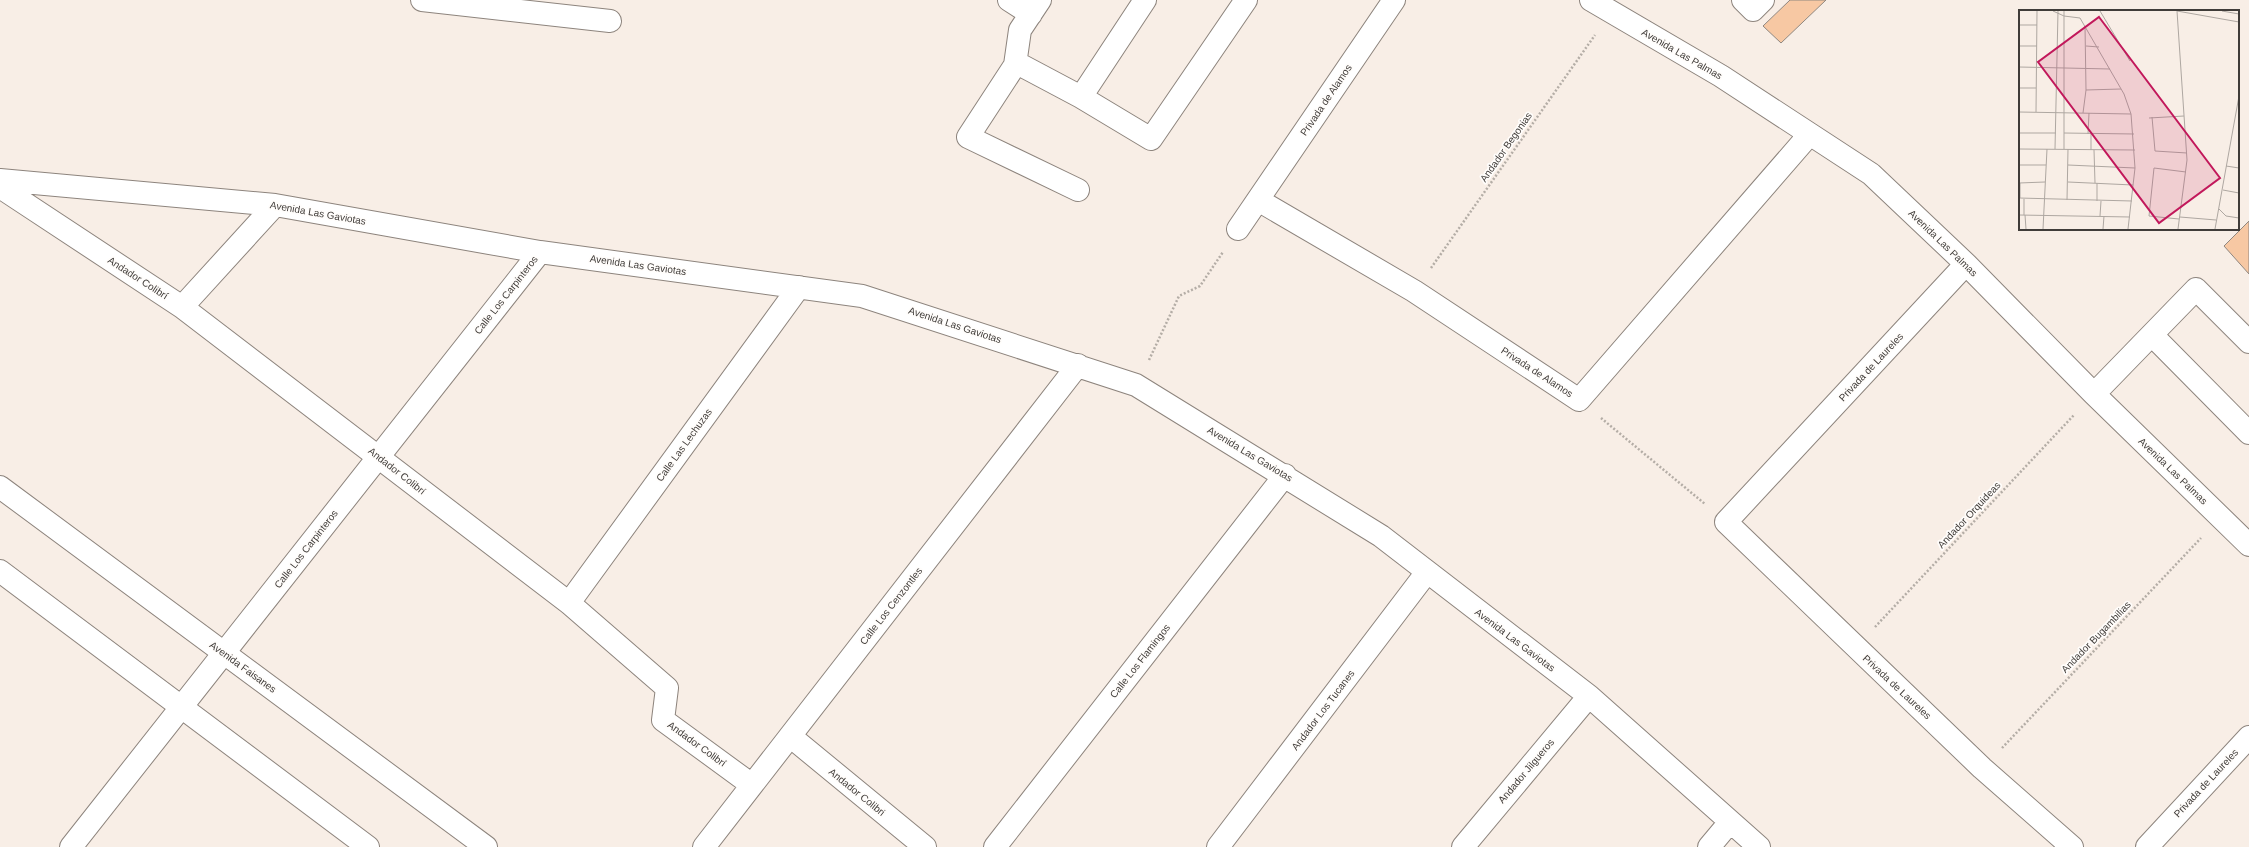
<svg xmlns="http://www.w3.org/2000/svg" width="2249" height="847" font-family="Helvetica,sans-serif">
<style>
.building{fill:#f7c8a3;stroke:#8f8780}
.lines{fill:none;stroke-linecap:round;stroke-linejoin:round}
.minor-casing{stroke:#8d847d;stroke-width:24}
.path{stroke:#b4ada6;stroke-width:2.5;stroke-dasharray:2 2;stroke-linecap:butt}
.minor{stroke:#fff;stroke-width:22}
.labels{text-anchor:middle;dominant-baseline:central;stroke-width:3.5;stroke-linejoin:round;paint-order:stroke}
.street-label{font-size:10px;fill:#403c39;stroke:#fffdfb}
.inset-road{fill:none;stroke:#aea7a1;stroke-width:1}
.view{fill:#c2185b;fill-opacity:0.15;stroke:#c2185b;stroke-width:2}
.inset-edge{fill:none;stroke:#403c39;stroke-width:2}
</style>
<rect width="100%" height="100%" fill="#f8eee6"/>
<!-- building -->
<path class="building" d="M1790 0H1826L1781 43 1763 26Z
M2249 221V274L2224 246Z"/>
<g class="lines">
<!-- minor casing -->
<g class="minor-casing">
<path id="minor" d="M422 0 610 21
M1009 0 1031 14
M1040 0 1020 30 1015 65 968 137 1078 190
M1591 0 1721 76 1871 174 1966 264 2094 394 2249 545
M1743 0 1753 10 1763 0
M1017 63 1081 97 1145 0
M1081 97 1151 139 1246 0
M0 180 275 205 540 252 862 296 1136 385 1381 536 1589 696 1759 847
M0 187 182 307 569 603 667 688 663 720 752 785
M1258 200 1414 291 1579 400 1809 135
M1238 229 1394 0
M1966 264 1726 522 1982 768 2072 847
M182 307 275 205
M2152 335 2249 433
M2094 394 2196 289 2249 342
M0 487 486 847
M0 571 368 847
M569 603 799 287
M790 736 925 847
M71 847 540 252
M704 847 1078 365
M995 847 1285 475
M1218 847 1427 572
M1463 847 1589 696
M1709 847 1730 822
M2147 847 2249 737"/>
</g>
<!-- path -->
<path class="path" d="M1431 268 1595 35
M1149 360 1179 296 1200 286 1223 252
M1601 418 1705 504
M1875 627 2074 415
M2002 748 2201 538"/>
<!-- minor -->
<use href="#minor" class="minor"/>
</g>
<g class="labels">
<!-- street labels -->
<g class="street-label">
<text transform="translate(1682 54) rotate(30)">Avenida Las Palmas</text>
<text transform="translate(1326 100) rotate(-56)">Privada de Alamos</text>
<text transform="translate(1506 147) rotate(-55)">Andador Begonias</text>
<text transform="translate(318 213) rotate(10)">Avenida Las Gaviotas</text>
<text transform="translate(1943 243) rotate(44)">Avenida Las Palmas</text>
<text transform="translate(638 265) rotate(8)">Avenida Las Gaviotas</text>
<text transform="translate(138 278) rotate(33)">Andador Colibrí</text>
<text transform="translate(506 295) rotate(-52)">Calle Los Carpinteros</text>
<text transform="translate(955 325) rotate(18)">Avenida Las Gaviotas</text>
<text transform="translate(1871 367) rotate(-47)">Privada de Laureles</text>
<text transform="translate(1537 372) rotate(33)">Privada de Alamos</text>
<text transform="translate(684 445) rotate(-54)">Calle Las Lechuzas</text>
<text transform="translate(1250 454) rotate(31)">Avenida Las Gaviotas</text>
<text transform="translate(397 471) rotate(38)">Andador Colibrí</text>
<text transform="translate(2173 471) rotate(44)">Avenida Las Palmas</text>
<text transform="translate(1969 515) rotate(-47)">Andador Orquideas</text>
<text transform="translate(306 549) rotate(-52)">Calle Los Carpinteros</text>
<text transform="translate(891 606) rotate(-52)">Calle Los Cenzontles</text>
<text transform="translate(2096 637) rotate(-46)">Andador Bugambilias</text>
<text transform="translate(1515 640) rotate(37)">Avenida Las Gaviotas</text>
<text transform="translate(1140 661) rotate(-52)">Calle Los Flamingos</text>
<text transform="translate(243 667) rotate(36)">Avenida Faisanes</text>
<text transform="translate(1897 687) rotate(43)">Privada de Laureles</text>
<text transform="translate(1323 710) rotate(-53)">Andador Los Tucanes</text>
<text transform="translate(697 744) rotate(36)">Andador Colibrí</text>
<text transform="translate(1526 771) rotate(-50)">Andador Jilgueros</text>
<text transform="translate(2206 783) rotate(-47)">Privada de Laureles</text>
<text transform="translate(857 792) rotate(39)">Andador Colibri</text>
</g>
</g>
<!-- overview -->
<g transform="translate(2019 10)">
<rect width="220" height="220" fill="#f8eee6"/>
<path class="inset-road" d="M34 1 45 6 61 8 105 84 112 104 116 158 109 219M81 1 111 51M158 1 168 150 159 219M158 1 220 12M203 1 220 4M0 15H18M0 36H18M67 36 80 37M0 57 91 59M0 78H17M67 80 102 79M0 102 112 104M17 102 18 1M64 103 67 80 66 16M133 107 136 141 168 143M130 108 165 106M0 123H37M45 123 115 124M69 124 70 103M0 139 116 140M36 139 39 1M45 139V1M72 140V124M75 140 76 173M0 155H27M49 155 116 158M207 156 220 158M49 172 114 175M0 173 26 172M1 173V188M78 173V191M204 180 220 183M0 188 113 191M5 189V205M48 190 49 139M200 199 207 206 220 208M0 205 111 207M6 205 7 219M81 206 82 191M161 207 197 210M160 209 130 206 135 158 167 162M24 219 28 139M84 219 85 206M196 219 220 86"/>
<path class="view" d="M80 7 201 168 140 213 19 52Z"/>
<rect width="220" height="220" class="inset-edge"/>
</g>
</svg>
